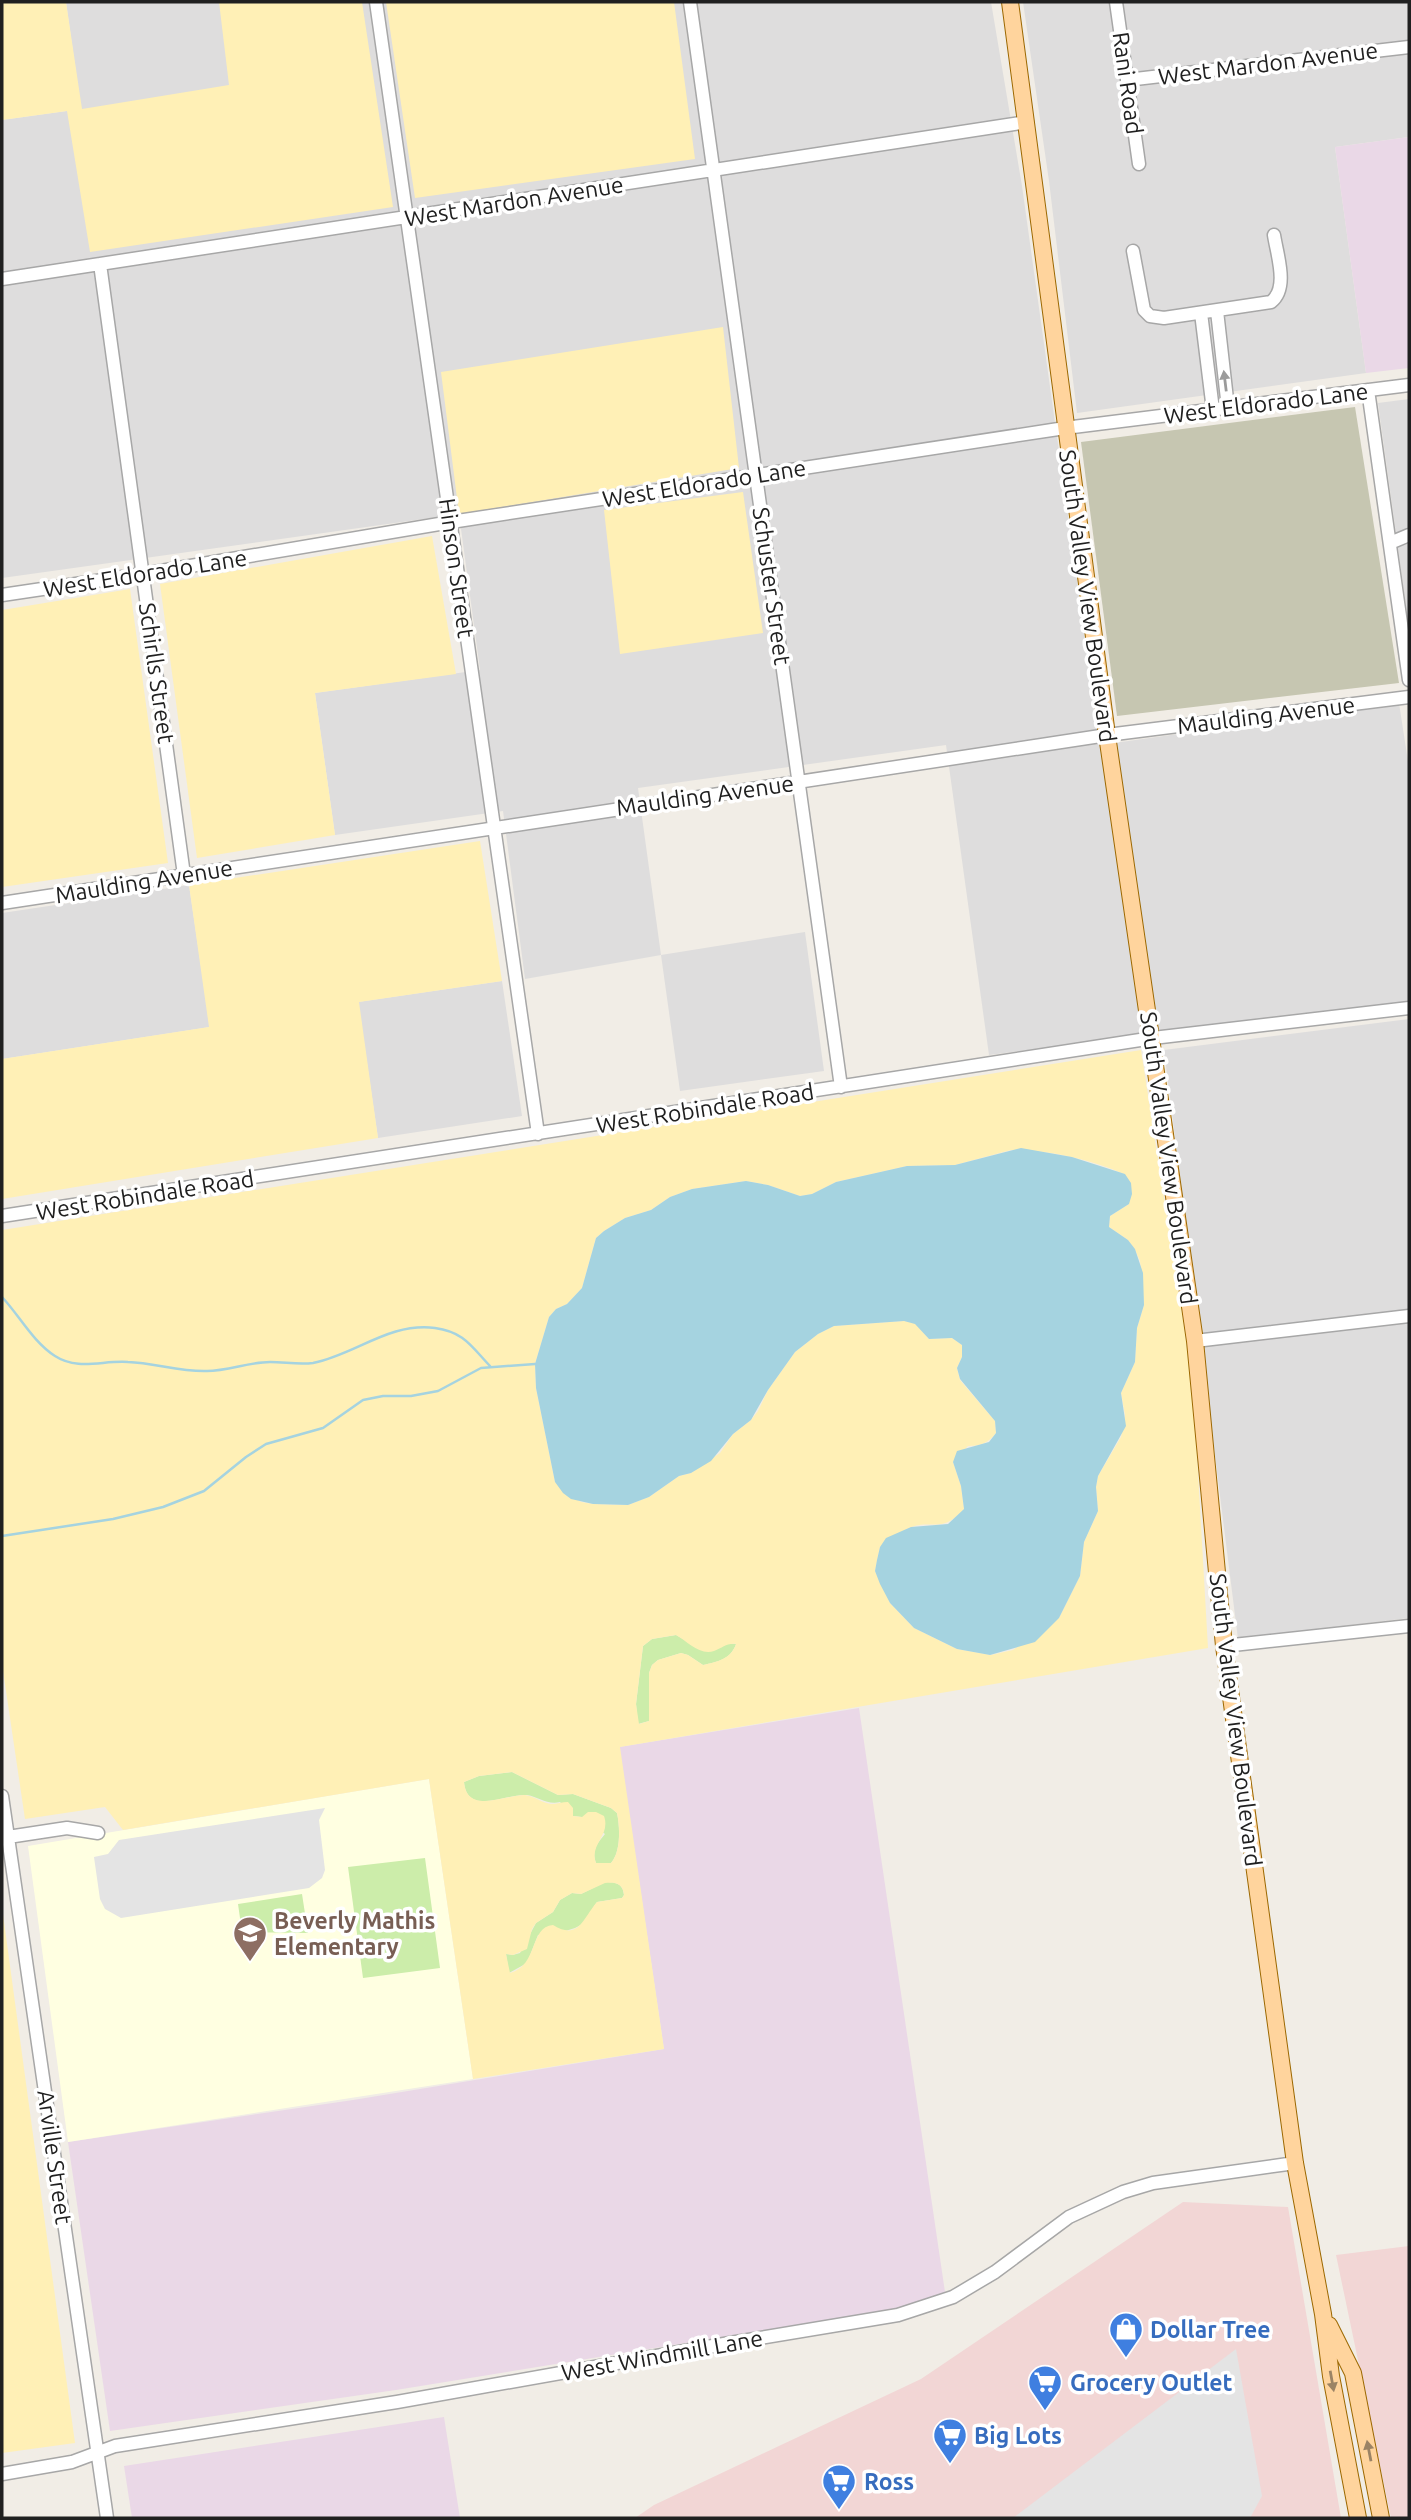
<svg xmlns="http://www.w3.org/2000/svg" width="1411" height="2520" font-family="Ubuntu,sans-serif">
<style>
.residential{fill:#dedddd}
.commercial{fill:#f2d6d5}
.industrial{fill:#ead8e7}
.education{fill:#ffffe1}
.construction{fill:#c6c6b1}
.grass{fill:#ccedaa}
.sand{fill:#fff0b6;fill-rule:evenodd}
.parking{fill:#e4e4e4}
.water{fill:#a5d3e0}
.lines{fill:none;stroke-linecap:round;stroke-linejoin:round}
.stream{stroke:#a5d3e0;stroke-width:2.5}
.minor-casing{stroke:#a7a7a7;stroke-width:15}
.major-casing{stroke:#9c6800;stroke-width:18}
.minor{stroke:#fff;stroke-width:12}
.major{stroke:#ffd49d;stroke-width:16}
.oneway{fill:#9b9b9b}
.oneway2{fill:#9b8365}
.labels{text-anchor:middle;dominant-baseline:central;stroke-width:7;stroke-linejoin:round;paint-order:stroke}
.street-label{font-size:23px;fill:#202020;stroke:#fff}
.education-label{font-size:23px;font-weight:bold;fill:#785e54;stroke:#fff;text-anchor:start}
.shop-label{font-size:23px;font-weight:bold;fill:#366cbe;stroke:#fff;text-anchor:start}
</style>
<rect width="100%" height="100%" fill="#f1ede6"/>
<!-- residential -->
<path class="residential" d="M66 2H991L1022 186 1100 745 1399 703 1409 768V1001L989 1055 946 745 638 788 661 955 805 932 824 1071 680 1091 661 955 525 979 503 811 335 835 315 693 480 670 459 514 2 578V120L81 109Z
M1023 2H1409V137L1335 147 1366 373 1077 413 1049 181Z
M1409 399V628L1378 403Z
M189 885 210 1027 2 1059V913Z
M502 981 522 1116 378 1138 358 1002Z
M1409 1019V1618L1238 1639 1164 1050Z"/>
<!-- commercial -->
<path class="commercial" d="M1183 2202 1288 2207 1341 2518H635L654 2505 921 2379Z
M1409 2246V2518H1391L1336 2255Z"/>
<!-- industrial -->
<path class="industrial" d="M1409 137V368L1366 373 1335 147Z
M859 1708 945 2292 902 2308 396 2390 110 2431 68 2142 353 2100 664 2049 619 1747Z
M444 2417 460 2518H132L124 2466Z"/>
<!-- education -->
<path class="education" d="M429 1779 473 2079 68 2142 28 1846Z"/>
<!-- construction -->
<path class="construction" d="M1355 407 1399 683 1117 716 1081 442Z"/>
<!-- grass -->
<path class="grass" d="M676 1635 685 1640 736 1644C731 1659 718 1662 703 1665L688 1655 681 1653 658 1660 652 1665 649 1673V1721L638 1724 636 1704 643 1646 652 1639Z
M512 1772 558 1795 573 1794 611 1808 617 1813C620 1827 621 1852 611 1863H596C591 1850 597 1844 605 1834L582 1817 573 1816 560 1802C547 1805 539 1797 527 1795 506 1793 467 1817 464 1782L479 1776Z
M425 1858 440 1968 363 1978 348 1867Z
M605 1882C615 1882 623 1883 624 1895L622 1898 597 1902C593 1907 591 1912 588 1917 577 1934 555 1931 538 1935L527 1963 509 1973 506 1954 513 1955 520 1953 536 1923 553 1912 560 1900 572 1893 581 1894Z
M302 1894 308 1933 242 1932 238 1904Z"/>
<!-- sand -->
<path class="sand" d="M2 2H66L82 109 229 85 219 2H362L393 207 90 252 67 111 2 120Z
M386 2H674L695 159 415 198Z
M723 327 739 468 459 514 441 372Z
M743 492 763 633 620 654 604 510Z
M432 536 456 674 315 693 335 835 197 858 160 584Z
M130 589 168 863 2 887V610Z
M480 841 502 981 359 1002 378 1138 2 1199V1059L209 1027 189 885Z
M1141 1050 1193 1385 1208 1648 620 1747 664 2049 473 2079 429 1779 123 1830 105 1807 25 1819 2 1664V1230ZM1011 1150C1049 1150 1089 1159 1124 1174L1129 1204 1110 1216 1109 1227 1128 1240 1135 1250 1140 1261 1144 1305 1137 1328 1135 1362 1121 1393 1125 1415 1121 1437 1098 1476 1096 1487 1098 1511 1084 1542 1080 1576 1059 1618 1013 1650 991 1655 957 1649 914 1628 890 1603 875 1571 880 1547C889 1541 899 1533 909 1528 932 1518 941 1535 964 1509L961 1486 953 1462 968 1446C981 1446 988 1443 996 1433L995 1421 960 1380 957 1368 962 1357V1345L952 1338 929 1339 915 1323 904 1321 834 1326 818 1334 795 1352 768 1390 758 1411 751 1420 733 1434 720 1453 691 1473 679 1476 649 1497 628 1505 593 1504 581 1502 555 1482 536 1388 535 1364 549 1317 556 1309 567 1304 582 1288 596 1238 604 1231 625 1218 651 1210 670 1197 692 1189 746 1181 768 1185 800 1196 812 1194 836 1182 907 1166 955 1165ZM676 1635C687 1641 700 1656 714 1651 723 1648 726 1643 736 1644 731 1659 717 1662 703 1665L688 1655 681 1653 658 1660 652 1665 649 1673V1721L639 1724 636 1704 643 1646 652 1639ZM512 1772 558 1795 573 1794 611 1808 617 1813C620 1827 621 1852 611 1863H596C589 1844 611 1836 604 1816L596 1812H588L582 1817 573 1816V1808L568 1802C563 1802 556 1804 551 1804 542 1803 534 1796 525 1795 505 1795 467 1815 464 1782L479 1776ZM605 1883C615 1882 623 1883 624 1895L622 1898 597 1902C583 1918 579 1941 553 1925 529 1927 539 1965 510 1973L506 1954 513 1955 527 1949 532 1929 536 1923 553 1912 560 1900 572 1893 581 1894Z
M2 1907 75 2443 2 2453Z"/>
<!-- parking -->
<path class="parking" d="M325 1808 319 1820 325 1870 322 1878 309 1888 121 1918 105 1909 100 1899 94 1857 108 1854 119 1840Z
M1236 2349 1262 2496 1250 2518H1013Z"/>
<!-- water -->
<path class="water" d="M1021 1148 1072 1157 1125 1174 1131 1183 1132 1194 1129 1204 1110 1216 1109 1227 1128 1240 1135 1249 1143 1273 1144 1305 1137 1328 1135 1362 1121 1393 1126 1426 1098 1476 1096 1487 1098 1511 1084 1542 1080 1576 1059 1618 1035 1642 990 1655 957 1649 914 1628 890 1603 880 1584 875 1571 877 1560 880 1547 886 1538 911 1527 948 1524 964 1509 961 1486 953 1462 957 1451 989 1442 996 1433 995 1421 960 1379 957 1368 962 1357V1345L952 1338 929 1339 915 1324 904 1321 834 1326 818 1334 795 1352 768 1390 751 1420 733 1434 711 1461 691 1473 679 1476 649 1497 628 1505 593 1504 571 1499 563 1493 555 1482 536 1388 535 1364 549 1317 556 1309 567 1304 582 1288 596 1238 604 1231 625 1218 651 1210 670 1197 692 1189 746 1181 768 1185 800 1196 812 1194 836 1182 907 1166 955 1165Z"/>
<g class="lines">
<!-- stream -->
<path class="stream" d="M2 1297C19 1315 33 1342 55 1356 78 1371 103 1360 128 1362 155 1363 180 1372 207 1371 228 1371 249 1362 270 1362 285 1362 298 1365 313 1363 355 1355 389 1322 435 1328 464 1332 471 1346 490 1366
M2 1536 113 1519 163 1507 204 1491 246 1457 266 1444 323 1428 363 1400 383 1396H411L438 1391 481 1368 535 1364"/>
<!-- minor casing -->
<g class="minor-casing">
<path id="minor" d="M376 2 538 1134
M690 2 841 1087
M1116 2 1139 164
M1127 80 1409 47
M1133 251 1144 310 1150 316 1164 318 1271 302C1289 288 1277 255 1274 235
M100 264 184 875
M2 279 1027 122
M1217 311 1228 408
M1201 313 1213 410
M1368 390 1409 680
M1390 543 1409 535
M2 595 143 574 451 522 1065 428 1409 385
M2 903 1107 735 1409 697
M2 1216 1153 1038 1409 1008
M1195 1341 1409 1316
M1224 1646 1409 1626
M2 1796 107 2518
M8 1837 67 1828 98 1833
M2 2474 72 2462 115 2446 397 2402 724 2344 898 2315 953 2297 995 2272 1069 2217 1123 2192 1153 2183 1295 2163"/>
</g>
<!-- major casing -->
<g class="major-casing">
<path id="major" d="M1010 2 1107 735 1195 1341 1224 1646 1295 2163 1323 2314 1331 2376 1358 2518
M1329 2325 1353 2373 1381 2518"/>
</g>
<!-- minor -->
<use href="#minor" class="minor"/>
<!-- major -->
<use href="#major" class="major"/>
</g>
<!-- one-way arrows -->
<defs><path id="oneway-solid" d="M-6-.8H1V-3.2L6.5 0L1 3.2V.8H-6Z" transform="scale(1.75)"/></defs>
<use class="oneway" href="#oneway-solid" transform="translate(1225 381) rotate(-97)"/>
<g class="oneway2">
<use href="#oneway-solid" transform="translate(1332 2381) rotate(80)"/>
<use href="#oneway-solid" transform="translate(1369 2451) rotate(-101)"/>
</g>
<!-- icons -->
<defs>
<g id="school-pin" transform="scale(1.75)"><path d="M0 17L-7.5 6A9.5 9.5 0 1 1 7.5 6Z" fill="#8d6e63" stroke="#fff"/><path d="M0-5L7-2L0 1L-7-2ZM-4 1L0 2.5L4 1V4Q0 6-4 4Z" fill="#fff"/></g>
<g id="shop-pin" transform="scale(1.75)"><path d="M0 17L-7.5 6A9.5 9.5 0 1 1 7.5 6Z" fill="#3f7fe0" stroke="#fff"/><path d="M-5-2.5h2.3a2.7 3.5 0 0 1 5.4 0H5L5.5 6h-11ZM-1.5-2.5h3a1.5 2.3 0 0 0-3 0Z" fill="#fff"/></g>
<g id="supermarket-pin" transform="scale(1.75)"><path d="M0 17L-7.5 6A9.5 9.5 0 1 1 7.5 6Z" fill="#3f7fe0" stroke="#fff"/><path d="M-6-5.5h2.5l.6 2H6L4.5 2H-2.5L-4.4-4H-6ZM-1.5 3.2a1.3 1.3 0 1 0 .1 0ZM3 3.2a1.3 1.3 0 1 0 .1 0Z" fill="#fff"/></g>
</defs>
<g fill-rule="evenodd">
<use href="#school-pin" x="250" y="1933"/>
<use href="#shop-pin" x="1126" y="2329"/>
<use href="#supermarket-pin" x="1045" y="2382"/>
<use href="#supermarket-pin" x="950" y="2435"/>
<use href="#supermarket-pin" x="839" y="2481"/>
</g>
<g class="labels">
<!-- street labels -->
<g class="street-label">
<text transform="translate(1268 63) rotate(-7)">West Mardon Avenue</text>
<text transform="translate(1128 83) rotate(82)">Rani Road</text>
<text transform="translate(514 201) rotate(-9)">West Mardon Avenue</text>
<text transform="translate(1266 403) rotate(-7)">West Eldorado Lane</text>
<text transform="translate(704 483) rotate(-9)">West Eldorado Lane</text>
<text transform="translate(457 568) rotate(82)">Hinson Street</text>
<text transform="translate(145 573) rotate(-9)">West Eldorado Lane</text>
<text transform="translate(772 586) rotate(82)">Schuster Street</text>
<text transform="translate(1088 596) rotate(82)">South Valley View Boulevard</text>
<text transform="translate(157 673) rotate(82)">Schirlls Street</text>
<text transform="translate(1266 715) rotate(-7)">Maulding Avenue</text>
<text transform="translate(705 795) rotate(-8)">Maulding Avenue</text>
<text transform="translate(144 881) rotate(-9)">Maulding Avenue</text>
<text transform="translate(705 1108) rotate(-9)">West Robindale Road</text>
<text transform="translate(1169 1158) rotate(82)">South Valley View Boulevard</text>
<text transform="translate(145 1195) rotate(-9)">West Robindale Road</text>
<text transform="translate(1236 1720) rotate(83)">South Valley View Boulevard</text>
<text transform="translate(55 2157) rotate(82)">Arville Street</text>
<text transform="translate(662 2355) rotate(-10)">West Windmill Lane</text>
</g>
<!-- education labels -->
<g class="education-label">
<text x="274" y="1920">Beverly Mathis<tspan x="274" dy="26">Elementary</tspan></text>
</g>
<!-- shop labels -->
<g class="shop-label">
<text x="1150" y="2329">Dollar Tree</text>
<text x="1070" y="2382">Grocery Outlet</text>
<text x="974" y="2435">Big Lots</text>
<text x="864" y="2481">Ross</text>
</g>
</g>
<!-- border -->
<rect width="1411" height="2520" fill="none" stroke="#202020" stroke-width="7"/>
</svg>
